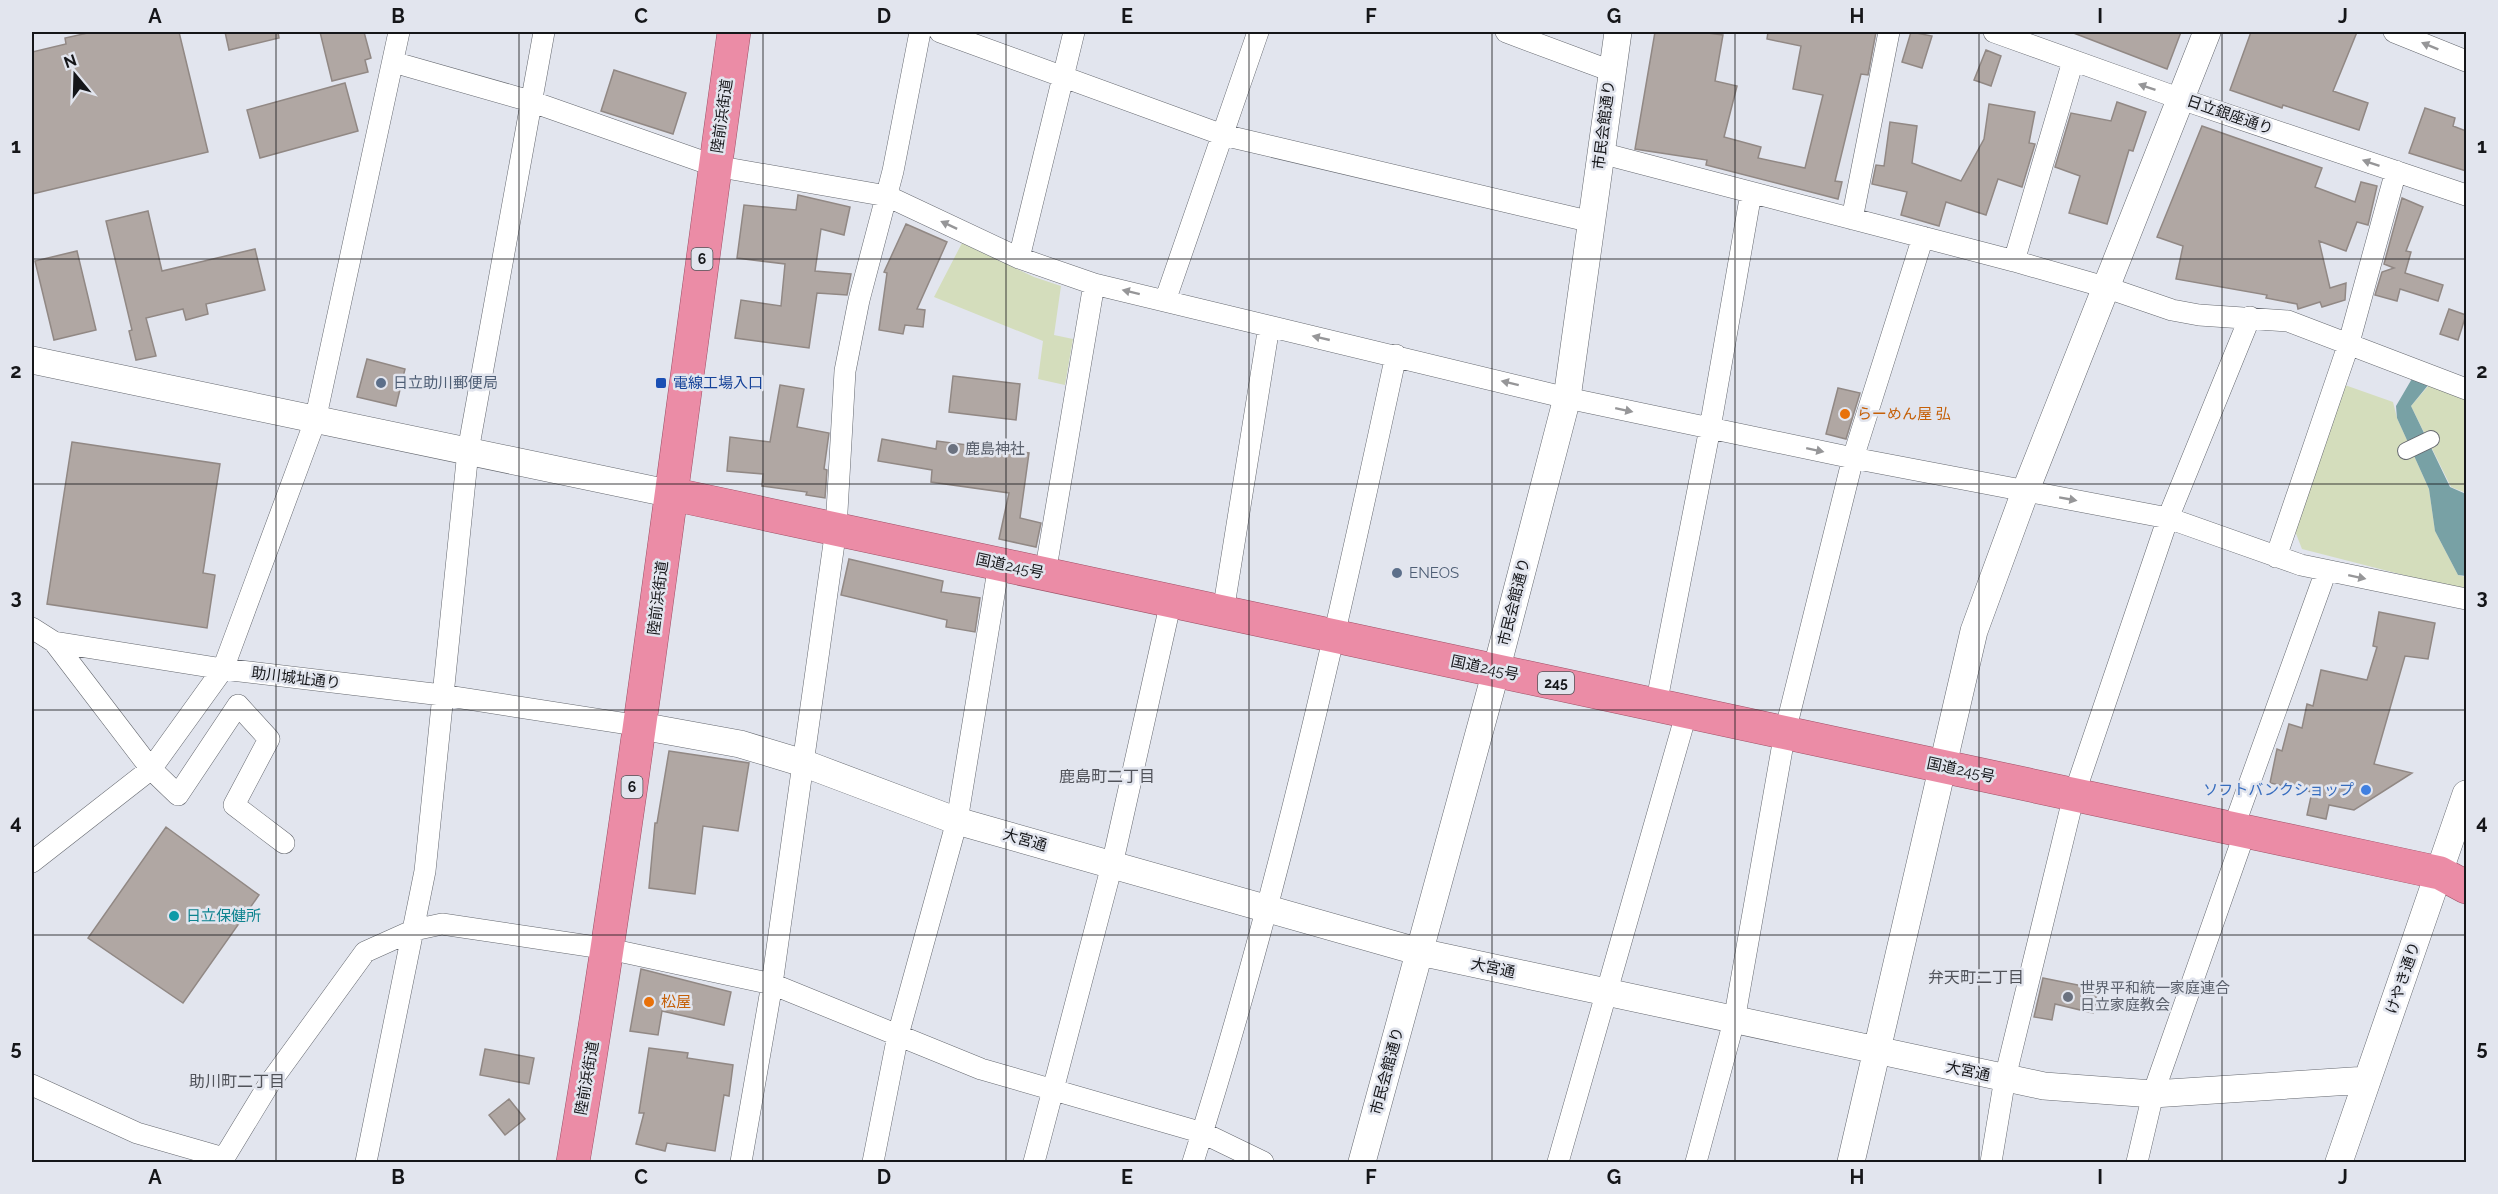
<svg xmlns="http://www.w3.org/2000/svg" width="2498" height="1194" font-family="Raleway,'Noto Sans JP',sans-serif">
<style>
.green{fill:#d4ddbc}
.water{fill:#78a1a5}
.building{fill:#b0a7a3;stroke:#918884;stroke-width:1.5}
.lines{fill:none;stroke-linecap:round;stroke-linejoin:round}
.pedestrian-casing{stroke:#65686f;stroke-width:18}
.minor-casing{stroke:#65686f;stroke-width:22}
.tertiary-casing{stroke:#65686f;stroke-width:28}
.trunk-casing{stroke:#9d5066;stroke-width:34}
.pedestrian{stroke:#fff;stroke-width:16}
.minor{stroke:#fff;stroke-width:21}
.tertiary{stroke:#fff;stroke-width:27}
.trunk{stroke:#eb8ca6;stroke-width:33}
.oneway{fill:#969698}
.grid{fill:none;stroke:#151619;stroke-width:1.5;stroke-opacity:0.55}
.service-dot{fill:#5c6f8a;stroke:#e2e5ee;stroke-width:2}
.transit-dot{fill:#1a4fb4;stroke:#e2e5ee;stroke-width:2}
.food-dot{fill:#e8710a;stroke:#e2e5ee;stroke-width:2}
.worship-dot{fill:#6b7280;stroke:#e2e5ee;stroke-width:2}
.shop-dot{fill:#3f7fe0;stroke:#e2e5ee;stroke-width:2}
.culture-dot{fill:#0f9aa8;stroke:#e2e5ee;stroke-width:2}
.labels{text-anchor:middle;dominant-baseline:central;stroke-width:5;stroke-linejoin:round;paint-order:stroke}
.shield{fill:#e2e5ee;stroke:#525459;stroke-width:1.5}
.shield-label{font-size:14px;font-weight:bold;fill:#151619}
.street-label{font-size:15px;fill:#151619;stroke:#e2e5ee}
.service-label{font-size:15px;fill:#4e5e75;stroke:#e2e5ee;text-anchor:start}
.transit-label{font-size:15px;fill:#164399;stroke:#e2e5ee;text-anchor:start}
.food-label{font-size:15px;fill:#c56008;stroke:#e2e5ee;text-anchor:start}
.worship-label{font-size:15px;fill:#5b616d;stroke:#e2e5ee;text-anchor:start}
.shop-label{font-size:15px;fill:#366cbe;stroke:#e2e5ee;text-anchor:end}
.culture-label{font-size:15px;fill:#0d838f;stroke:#e2e5ee;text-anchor:start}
.neighbourhood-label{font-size:16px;fill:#51535a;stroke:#e2e5ee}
.neatline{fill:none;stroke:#151619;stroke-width:2}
.grid-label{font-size:20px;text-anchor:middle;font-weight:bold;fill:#151619}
</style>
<rect width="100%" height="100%" fill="#e2e5ee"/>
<!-- green -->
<path class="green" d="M962 243 1034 277 1061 286 1054 335 1073 339 1065 385 1038 379 1043 341 934 297Z
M2342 384 2393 402 2397 418 2429 489 2435 531 2458 575 2466 577V591L2302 549 2293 526Z
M2429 385 2466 398V493L2451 487 2411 406Z"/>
<!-- water -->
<path class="water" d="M2413 377 2429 384 2411 406 2450 487 2466 494V576L2458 575 2435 531 2429 489 2397 418 2396 406Z"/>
<!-- building -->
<path class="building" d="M92 32H179L208 152 32 194V52L66 44 65 38Z
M225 32H278L279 38 229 50Z
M320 32H364L371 58 365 60 368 72 332 81Z
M1655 32H1700L1723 35 1715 81 1737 86 1724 137 1761 147 1758 158 1805 168 1823 95 1793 89 1801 46 1767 39 1768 32H1876L1868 75 1861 74 1835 181 1842 182 1838 199 1706 165 1707 160 1635 149Z
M1911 32 1932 36 1922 68 1902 62Z
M2071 32H2181L2167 69Z
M2251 32H2357L2333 91 2368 103 2359 130 2283 105 2282 108 2230 90Z
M1986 50 2001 56 1991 86 1974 80Z
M614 70 686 93 673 134 601 111Z
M345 83 358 131 260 158 247 110Z
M2117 102 2146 112 2133 151 2129 150 2107 224 2069 213 2080 176 2055 167 2071 113 2111 121Z
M1989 104 2035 112 2029 143 2035 144 2022 187 1998 179 1986 215 1946 202 1939 226 1901 215 1907 192 1872 184 1876 165 1884 166 1890 122 1917 126 1912 163 1961 181 1984 139Z
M2425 108 2455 118 2453 126 2466 131V171L2409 153Z
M2202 126 2322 168 2315 187 2355 202 2361 182 2377 186 2368 225 2357 222 2346 251 2319 241 2330 288 2346 283 2345 300 2322 307 2320 302 2298 309 2297 304 2266 298 2267 295 2176 279 2183 246 2157 237Z
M798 195 850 207 844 235 821 229 815 271 851 274 847 295 817 293 809 348 735 338 741 300 781 306 785 264 737 258 744 205 796 210Z
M2402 198 2423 207 2406 251 2411 252 2405 273 2443 285 2438 301 2400 289 2397 301 2375 295 2382 272 2394 268 2384 264Z
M148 211 162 271 255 249 265 290 206 304 208 314 186 320 183 309 146 318 156 356 136 360 129 331 132 330 106 221Z
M906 224 947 242 917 309 925 310 923 327 905 325 903 334 879 330 887 273 884 272Z
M77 251 96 330 54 340 35 261Z
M2449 309 2466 315 2458 340 2440 334Z
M367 359 405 369 396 406 357 397Z
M953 376 1020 384 1016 420 949 412Z
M780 385 804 389 797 427 829 433 824 469 827 470 825 498 806 495 807 492 762 486 763 474 727 471 730 437 770 442Z
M1838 388 1860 393 1846 439 1826 434Z
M882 439 936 449 937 441 1029 453 1020 518 1041 523 1036 547 999 539 1009 493 931 482 932 470 878 461Z
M72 442 220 464 203 573 215 575 207 628 47 604Z
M849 559 943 581 941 592 980 598 975 632 946 627 947 620 841 595Z
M2379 612 2435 623 2428 659 2405 656 2374 764 2412 773 2354 810 2329 805 2326 819 2307 815 2312 792 2270 783 2277 749 2282 751 2289 724 2302 728 2307 704 2313 706 2321 670 2367 680 2377 647 2373 646Z
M669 751 749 763 738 831 703 826 695 894 649 888 655 823H657Z
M166 827 259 895 183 1003 88 938Z
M641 969 731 992 724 1025 662 1011 658 1035 630 1031Z
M2043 978 2098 989 2093 1013 2055 1004 2052 1020 2034 1017Z
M649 1048 688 1053 687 1058 733 1065 729 1096 724 1095 715 1151 667 1143 665 1151 636 1144 644 1113H639Z
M485 1049 534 1058 529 1084 480 1075Z
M509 1099 525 1119 505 1135 489 1115Z"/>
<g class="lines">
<!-- pedestrian casing -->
<g class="pedestrian-casing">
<path id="pedestrian" d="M2406 451 2431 439"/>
</g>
<!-- minor casing -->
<g class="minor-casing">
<path id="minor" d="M940 32 1223 135 1592 222
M1506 32 1611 71
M1994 32 2181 99 2466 195
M2394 32 2466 61
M393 62 530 101 715 166 887 196 1019 258 1094 284 1567 398 1853 458 2168 518 2301 565 2466 599
M1601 153 2014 261 2105 287 2172 310 2199 315 2288 321 2466 389
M1852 219 1889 32
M1019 258 1074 32
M2014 261 2073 61
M1165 301 1258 32
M2276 557 2348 346 2396 171
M1045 574 1094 284
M1223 612 1269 326
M32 628 54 642 223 669 442 695 641 726
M54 642 151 769 178 795 238 705 269 739 234 805 284 843
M1656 705 1710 428 1751 193
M2233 829 2326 571
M32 862 151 769 223 669 315 421 399 32
M32 1085 137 1133 224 1158 269 1084 365 952 414 930 442 924 609 949 772 984 981 1069 1203 1133 1263 1162
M366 1162 425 871 468 451 544 32
M741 1162 772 984 836 529 845 371 859 300 893 171 920 32
M873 1162 898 1035 957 821 999 564
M1034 1162 1112 865 1171 601
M1193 1162C1277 898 1338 626 1396 355
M1558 1162 1687 711
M1696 1162 1734 1021 1785 732 1853 458 1923 237
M1991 1162 2005 1078 2074 795 2168 518 2250 317
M2137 1162 2153 1094 2245 832"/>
</g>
<!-- tertiary casing -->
<g class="tertiary-casing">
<path id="tertiary" d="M32 360 672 494
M641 726 740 744 803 763 957 821 1420 952 2044 1086 2153 1094 2367 1080
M1362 1162 1496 671 1567 398 1618 32
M1851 1162 1974 631 2025 492 2207 32
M2339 1162 2466 794"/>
</g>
<!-- trunk casing -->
<g class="trunk-casing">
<path id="trunk" d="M672 494 2440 873 2466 887
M573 1162C636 787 681 409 734 32"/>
</g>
<!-- pedestrian -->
<use href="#pedestrian" class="pedestrian"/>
<!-- minor -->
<use href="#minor" class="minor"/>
<!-- tertiary -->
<use href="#tertiary" class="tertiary"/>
<!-- trunk -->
<use href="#trunk" class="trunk"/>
</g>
<!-- one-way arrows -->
<defs><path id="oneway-solid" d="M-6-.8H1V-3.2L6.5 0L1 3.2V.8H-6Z" transform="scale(1.5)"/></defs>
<g class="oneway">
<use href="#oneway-solid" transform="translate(2430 46) rotate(-158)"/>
<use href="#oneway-solid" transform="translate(2147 87) rotate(-161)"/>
<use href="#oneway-solid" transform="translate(2371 163) rotate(-161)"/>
<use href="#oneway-solid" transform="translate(949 225) rotate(-155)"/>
<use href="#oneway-solid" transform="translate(1131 292) rotate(-166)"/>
<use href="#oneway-solid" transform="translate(1321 338) rotate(-167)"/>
<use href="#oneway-solid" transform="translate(1510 383) rotate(-166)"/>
<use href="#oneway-solid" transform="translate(1624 410) rotate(12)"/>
<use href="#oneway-solid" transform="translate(1815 450) rotate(12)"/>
<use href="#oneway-solid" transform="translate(2068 499) rotate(10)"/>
<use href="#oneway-solid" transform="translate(2357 577) rotate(12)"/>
</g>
<!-- grid -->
<path class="grid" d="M276 32V1162M519 32V1162M763 32V1162M1006 32V1162M1249 32V1162M1492 32V1162M1735 32V1162M1979 32V1162M2222 32V1162M32 259H2466M32 484H2466M32 710H2466M32 935H2466"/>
<!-- markers -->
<g class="service-dot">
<circle cx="381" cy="383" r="6"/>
<circle cx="1397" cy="573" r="6"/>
</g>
<rect class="transit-dot" x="655" y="377" width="12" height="12" rx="3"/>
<g class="food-dot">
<circle cx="1845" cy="414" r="6"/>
<circle cx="649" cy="1002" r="6"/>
</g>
<g class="worship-dot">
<circle cx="953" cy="449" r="6"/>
<circle cx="2068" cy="997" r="6"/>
</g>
<circle class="shop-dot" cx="2366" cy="790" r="6"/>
<circle class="culture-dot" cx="174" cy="916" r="6"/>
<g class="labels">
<!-- shield labels -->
<g class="shield">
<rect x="691.5" y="248" width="21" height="22" rx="4.5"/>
<rect x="1538" y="672" width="36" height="22" rx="4.5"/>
<rect x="621.5" y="776" width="21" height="22" rx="4.5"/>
</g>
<g class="shield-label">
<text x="702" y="259">6</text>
<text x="1556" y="683">245</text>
<text x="632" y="787">6</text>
</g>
<!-- street labels -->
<g class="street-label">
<text transform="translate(2230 115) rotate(19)">日立銀座通り</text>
<text transform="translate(722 116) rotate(-82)">陸前浜街道</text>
<text transform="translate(1604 125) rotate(-83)">市民会館通り</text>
<text transform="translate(1010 566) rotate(12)">国道245号</text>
<text transform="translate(658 598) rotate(-83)">陸前浜街道</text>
<text transform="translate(1514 602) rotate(-76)">市民会館通り</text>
<text transform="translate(1485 668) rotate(12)">国道245号</text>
<text transform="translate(296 678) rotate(7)">助川城址通り</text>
<text transform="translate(1961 770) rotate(12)">国道245号</text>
<text transform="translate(1025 840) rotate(16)">大宮通</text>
<text transform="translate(1493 968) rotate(12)">大宮通</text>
<text transform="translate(2403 978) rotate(-71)">けやき通り</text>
<text transform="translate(1387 1071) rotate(-75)">市民会館通り</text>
<text transform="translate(1968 1071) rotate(12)">大宮通</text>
<text transform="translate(587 1078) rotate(-80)">陸前浜街道</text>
</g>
<!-- service labels -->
<g class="service-label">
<text x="393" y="383">日立助川郵便局</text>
<text x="1409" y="573">ENEOS</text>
</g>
<!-- transit labels -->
<g class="transit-label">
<text x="673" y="383">電線工場入口</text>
</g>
<!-- food labels -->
<g class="food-label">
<text x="1857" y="414">らーめん屋 弘</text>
<text x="661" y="1002">松屋</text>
</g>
<!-- worship labels -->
<g class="worship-label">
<text x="965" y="449">鹿島神社</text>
<text x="2080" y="988">世界平和統一家庭連合<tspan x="2080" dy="17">日立家庭教会</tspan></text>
</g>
<!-- shop labels -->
<g class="shop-label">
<text x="2354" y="790">ソフトバンクショップ</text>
</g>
<!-- culture labels -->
<g class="culture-label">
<text x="186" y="916">日立保健所</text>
</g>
<!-- neighbourhood labels -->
<g class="neighbourhood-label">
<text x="1107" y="776">鹿島町二丁目</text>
<text x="1976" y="977">弁天町二丁目</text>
<text x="237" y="1081">助川町二丁目</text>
</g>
</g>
<!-- border -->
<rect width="2498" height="1194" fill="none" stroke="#e2e5ee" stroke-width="66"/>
<!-- north arrow -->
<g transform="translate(75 75) rotate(341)" stroke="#e2e5ee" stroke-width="4.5" paint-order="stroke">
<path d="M0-4.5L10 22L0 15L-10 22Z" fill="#151619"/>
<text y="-9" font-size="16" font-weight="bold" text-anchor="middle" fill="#151619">N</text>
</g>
<rect x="33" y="33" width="2432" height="1128" class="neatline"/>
<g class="grid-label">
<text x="155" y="23">A</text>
<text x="398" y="23">B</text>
<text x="641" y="23">C</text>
<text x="884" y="23">D</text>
<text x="1127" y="23">E</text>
<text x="1371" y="23">F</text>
<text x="1614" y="23">G</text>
<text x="1857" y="23">H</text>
<text x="2100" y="23">I</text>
<text x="2343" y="23">J</text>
<text x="16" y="153">1</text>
<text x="2482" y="153">1</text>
<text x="16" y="378">2</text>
<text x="2482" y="378">2</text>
<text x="16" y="604">3</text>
<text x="2482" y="604">3</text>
<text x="16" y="829">4</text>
<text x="2482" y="829">4</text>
<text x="16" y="1055">5</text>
<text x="2482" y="1055">5</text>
<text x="155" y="1184">A</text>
<text x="398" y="1184">B</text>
<text x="641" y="1184">C</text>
<text x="884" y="1184">D</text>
<text x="1127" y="1184">E</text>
<text x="1371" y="1184">F</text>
<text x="1614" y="1184">G</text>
<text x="1857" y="1184">H</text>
<text x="2100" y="1184">I</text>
<text x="2343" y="1184">J</text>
</g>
</svg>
